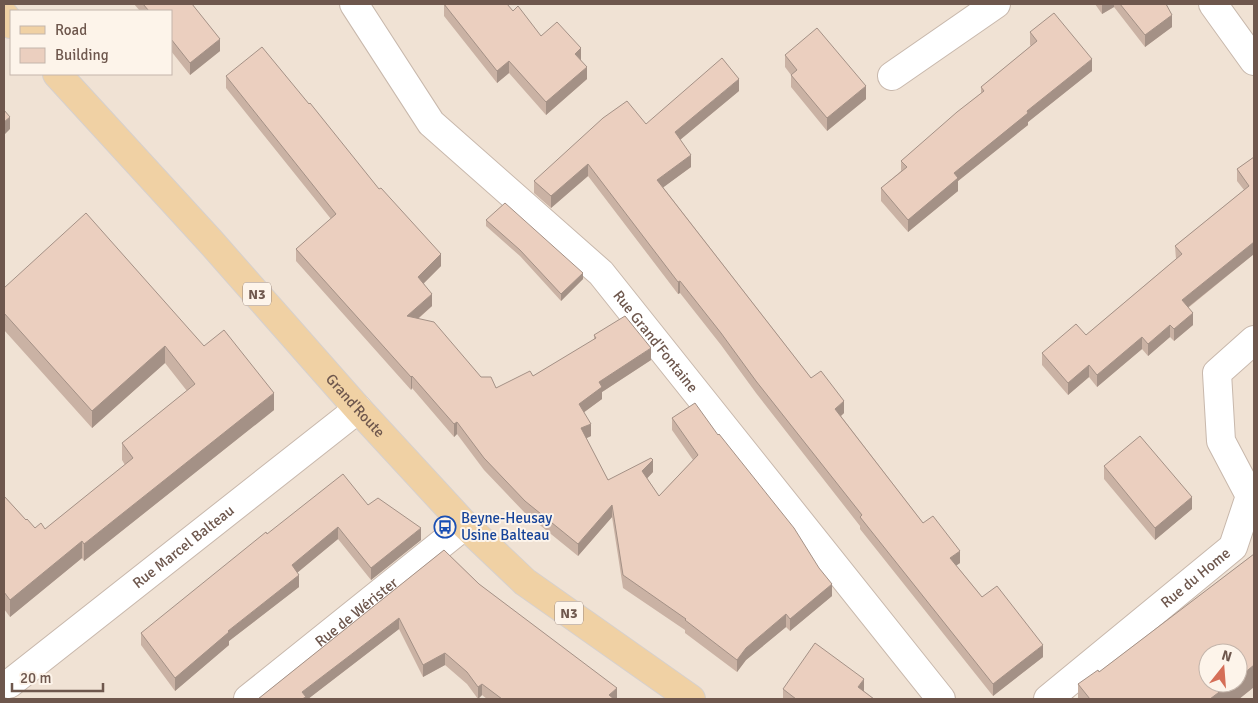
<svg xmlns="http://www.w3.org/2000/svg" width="1258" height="703" font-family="Signika,sans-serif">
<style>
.residential{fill:#f0e2d4;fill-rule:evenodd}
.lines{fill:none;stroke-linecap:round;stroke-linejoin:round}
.minor-casing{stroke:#c8b8ac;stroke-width:30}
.primary-casing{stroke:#d6d0cd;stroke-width:30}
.minor{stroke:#fff;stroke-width:28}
.primary{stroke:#f0d1a4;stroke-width:28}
.wall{fill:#cab2a4}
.shaded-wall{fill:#a49186}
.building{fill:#ebcfbf;stroke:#a49186}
.labels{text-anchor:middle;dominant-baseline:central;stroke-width:4;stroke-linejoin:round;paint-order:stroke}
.shield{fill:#fdf4ea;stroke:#99867c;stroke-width:1}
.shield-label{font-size:14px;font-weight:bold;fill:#6e574d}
.street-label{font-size:15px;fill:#6e574d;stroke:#fdf4ea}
.transit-label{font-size:15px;fill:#164399;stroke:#fdf4ea;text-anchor:start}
</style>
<rect width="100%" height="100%" fill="#f9f0e4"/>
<!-- residential -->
<path class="residential" d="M4 4H1254V699H1112L1081 664 1037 699H4ZM11 11H171V74H11ZM1208 653H1238V683H1208Z"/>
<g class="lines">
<!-- minor casing -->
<g class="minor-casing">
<g id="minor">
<path id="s1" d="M354 4 431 123 601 273 941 699"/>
<path d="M1213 4 1254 61"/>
<path d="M892 76 996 4"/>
<path id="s2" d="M9 684 358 409"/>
<path id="s3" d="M248 699 465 525"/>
<path id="s4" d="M1048 699 1233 547 1250 496 1221 441 1217 373 1254 340"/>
</g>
</g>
<!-- primary casing -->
<g class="primary-casing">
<g id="primary">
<path d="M4 15 11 24"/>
<path id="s5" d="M57 74 210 241 358 409 465 525 525 582 691 699"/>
</g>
</g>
<!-- minor -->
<use href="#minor" class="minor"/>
<!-- primary -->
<use href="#primary" class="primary"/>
</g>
<!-- wall -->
<path class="wall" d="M134 4H192L220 51 190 75 171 51V11H140Z
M444 4 513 11 541 36 581 60 587 79 546 115 509 73 497 83 444 16Z
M1095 4H1166L1172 27 1145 47 1114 7 1102 14Z
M1030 32 1092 71 1028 122V125L958 181V191L908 232 881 201V188L901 171V161L981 93V87L1031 46 1030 45Z
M785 55 866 99 827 131 791 87V75L785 67Z
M226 76 441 266 424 283 432 306 418 319 481 377 496 388 533 376 594 340V335L651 360 602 392V399L584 412 591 436 586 438 608 480 653 472 647 478 659 496 693 460 672 430V418L832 596 790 631 786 627 746 660 737 672 685 633V630L623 588 612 517 578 556 525 513 484 470 457 434 454 437 412 388 411 390 296 261V249L331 219 226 88Z
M739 91 680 140 691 167 663 187 811 378 844 413 841 416 923 523 960 563 956 565 982 597 1043 657 993 696 860 529V526L756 393 721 345 680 293 678 294 588 176 551 208 534 193V181Z
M1254 157V254L1188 308 1193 325 1174 341 1170 337 1148 356 1142 349 1097 387 1089 377 1068 395 1042 365V353L1086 335 1176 259 1175 246 1244 190 1237 181V169Z
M486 220 583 279 561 301 520 256 486 226Z
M4 288 204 346 274 410 84 561 82 558 10 617 4 609V496L26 520 35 528 45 529 125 465 122 460V443L187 391 165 363 92 428 4 330Z
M1104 466 1192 509 1155 540 1104 479Z
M368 505 421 540 371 580 338 539 297 573 299 587 229 641V645L175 691 141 645V633Z
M444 550 479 584 617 699H487L482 695 478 699 467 684 445 665 423 677 399 629 308 699H258Z
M1254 554V687L1239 699H1078V684L1099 672Z
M783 689 864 691 874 699H783Z"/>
<!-- shaded-wall -->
<path class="shaded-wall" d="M1102 4H1114V7L1102 14Z
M1172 15V27L1145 47V35Z
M220 39V51L190 75V63Z
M581 48V61L575 54Z
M1092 59V71L1028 122V125L958 181V191L908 232V220L954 173 1027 111Z
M509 61V73L497 83V71Z
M587 67V79L546 115V102Z
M739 79V91L675 144V132Z
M866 86V99L827 131V118Z
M10 117V129L4 135V122Z
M691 155V167L657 192V180Z
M588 164V176L551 208V196Z
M1254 242V254L1182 312V300Z
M441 254V266L418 289V277Z
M583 273V279L561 301V294Z
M680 281V293L678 294V282Z
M432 294V306L407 328V316Z
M1193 313V325L1174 341V329Z
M1170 325V337L1148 356V344Z
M1142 337V349L1097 387V375Z
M165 346V363L92 428V411Z
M651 348V360L602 392V399L579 416V404L599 382Z
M1089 365V377L1068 395V383Z
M412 376V388L411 390V377Z
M274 393V410L84 561V544Z
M844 401V413L835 421V409Z
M457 422V434L454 437V424Z
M591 424V436L581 441V428Z
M653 460V472L642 484V471Z
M1192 497V509L1155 540V528Z
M612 505V517L578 556V544Z
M338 527V539L292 577V565Z
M421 528V540L371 580V568Z
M82 541V558L10 617V600Z
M960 551V563L950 570V558Z
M299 575V587L229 641V645L175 691V678L228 631Z
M832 584V596L790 631V619Z
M786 614V627L746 660 737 672V660L746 648Z
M399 618V629L308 699H302V692Z
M1043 645V657L993 696V684Z
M445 653V665L423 677V665Z
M1254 665V687L1239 699H1210L1231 683H1238V678Z
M864 679V691L858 699V687Z
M482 684V695L478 699V687Z
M617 688V699H609V695Z"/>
<!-- building -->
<path class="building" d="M143 4H192L220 39 190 63 171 39V11H149Z
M444 4H507L513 11 518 6 541 36 557 22 581 48 575 54 587 67 546 102 509 61 497 71Z
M1120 4H1166L1172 15 1145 35Z
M1054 13 1092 59 1027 111 1028 113 954 173 958 178 908 220 881 188 907 167 901 161 957 112 984 91 981 87 1037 41 1030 32Z
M817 28 866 86 827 118 791 75 797 70 785 55Z
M262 47 309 104 310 103 379 189 381 188 441 254 418 277 432 294 407 316 434 322 481 377H491L496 388 530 371 533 376 596 338 594 335 625 316 651 348 599 382 602 387 579 404 591 424 581 428 608 480 651 458 653 460 642 471 659 496 698 455 672 418 695 403 718 435 719 434 794 528 819 568 832 584 790 619 786 614 746 648 737 660 685 620 686 619 623 575 612 505 578 544 525 501 484 458 457 422 454 424 412 376 411 377 296 249 336 214 226 76Z
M722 58 739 79 675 132 691 155 657 180 811 378 821 371 844 401 835 409 923 523 933 516 960 551 950 558 982 597 997 586 1043 645 993 684 860 517 862 515 756 381 721 333 680 281 678 282 588 164 551 196 534 181 603 118 627 101 646 124Z
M4 110 10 117 4 122Z
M1254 157V242L1182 300 1193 313 1174 329 1170 325 1148 344 1142 337 1097 375 1089 365 1068 383 1042 353 1076 324 1086 335 1182 254 1175 246 1249 186 1237 169Z
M505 203 583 273 561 294 520 250 486 220Z
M86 213 204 346 224 330 274 393 84 544 82 541 10 600 4 592V496L26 520 27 519 35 528 41 523 45 529 133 458 122 443 195 384 165 346 92 411 4 313V288Z
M1140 436 1192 497 1155 528 1104 466Z
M343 474 368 505 378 498 421 528 371 568 338 527 292 565 299 575 228 631 229 632 175 678 141 633 266 532 267 534Z
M444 550 479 584 617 688 609 695 614 699H522L521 698 520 699H502L482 684 478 687 467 672 445 653 423 665 399 618 302 692 306 697 302 699H258Z
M1254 554V665L1238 678V653H1208V683H1231L1210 699H1090L1078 684 1098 670 1099 672Z
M815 643 864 679 858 687 874 699H796L783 689Z"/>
<!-- icons -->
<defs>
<g id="bus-ring" transform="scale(1.125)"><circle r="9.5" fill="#fdf4ea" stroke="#1a4fb4" stroke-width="1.5"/><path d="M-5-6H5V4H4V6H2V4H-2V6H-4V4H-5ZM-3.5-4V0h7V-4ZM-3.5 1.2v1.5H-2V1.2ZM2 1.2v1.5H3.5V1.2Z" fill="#1a4fb4"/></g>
</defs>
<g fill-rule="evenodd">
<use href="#bus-ring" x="445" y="527"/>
</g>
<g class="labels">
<!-- shield labels -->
<g class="shield">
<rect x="243" y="282.5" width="28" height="23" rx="4"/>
<rect x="555" y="601.5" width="28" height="23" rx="4"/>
</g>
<g class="shield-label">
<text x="257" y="294">N3</text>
<text x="569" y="613">N3</text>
</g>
<!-- street labels -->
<g class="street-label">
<text stroke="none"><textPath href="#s1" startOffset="456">Rue Grand'Fontaine</textPath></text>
<text stroke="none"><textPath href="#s5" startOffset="446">Grand'Route</textPath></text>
<text stroke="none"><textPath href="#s2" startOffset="222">Rue Marcel Balteau</textPath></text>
<text stroke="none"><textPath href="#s4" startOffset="191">Rue du Home</textPath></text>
<text stroke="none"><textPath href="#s3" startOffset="139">Rue de Wérister</textPath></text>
</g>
<!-- transit labels -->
<g class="transit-label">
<text x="461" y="518">Beyne-Heusay<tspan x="461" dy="17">Usine Balteau</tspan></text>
</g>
</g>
<!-- border -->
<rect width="1258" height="703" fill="none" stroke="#6e574d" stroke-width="10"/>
<!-- legend -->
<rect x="10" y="10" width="162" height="65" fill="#fdf4ea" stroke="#c4b5ab"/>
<rect x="20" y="26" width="25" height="8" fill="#f0d1a4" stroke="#c4b5ab"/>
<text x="55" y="35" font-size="15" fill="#6e574d">Road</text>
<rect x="20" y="48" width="25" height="15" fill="#ebcfbf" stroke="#c4b5ab"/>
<text x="55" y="60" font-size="15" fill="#6e574d">Building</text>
<!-- north arrow -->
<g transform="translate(1223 668) rotate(17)"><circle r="24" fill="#fdf4ea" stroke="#c4b5ab"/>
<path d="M0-4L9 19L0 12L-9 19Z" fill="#d56e57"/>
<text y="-8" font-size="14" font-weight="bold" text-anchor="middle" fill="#6e574d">N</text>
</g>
<!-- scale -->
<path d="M12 683v8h91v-8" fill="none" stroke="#6e574d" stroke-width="2.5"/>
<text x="20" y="683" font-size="15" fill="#6e574d" stroke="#fdf4ea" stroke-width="4" paint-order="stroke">20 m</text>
</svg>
